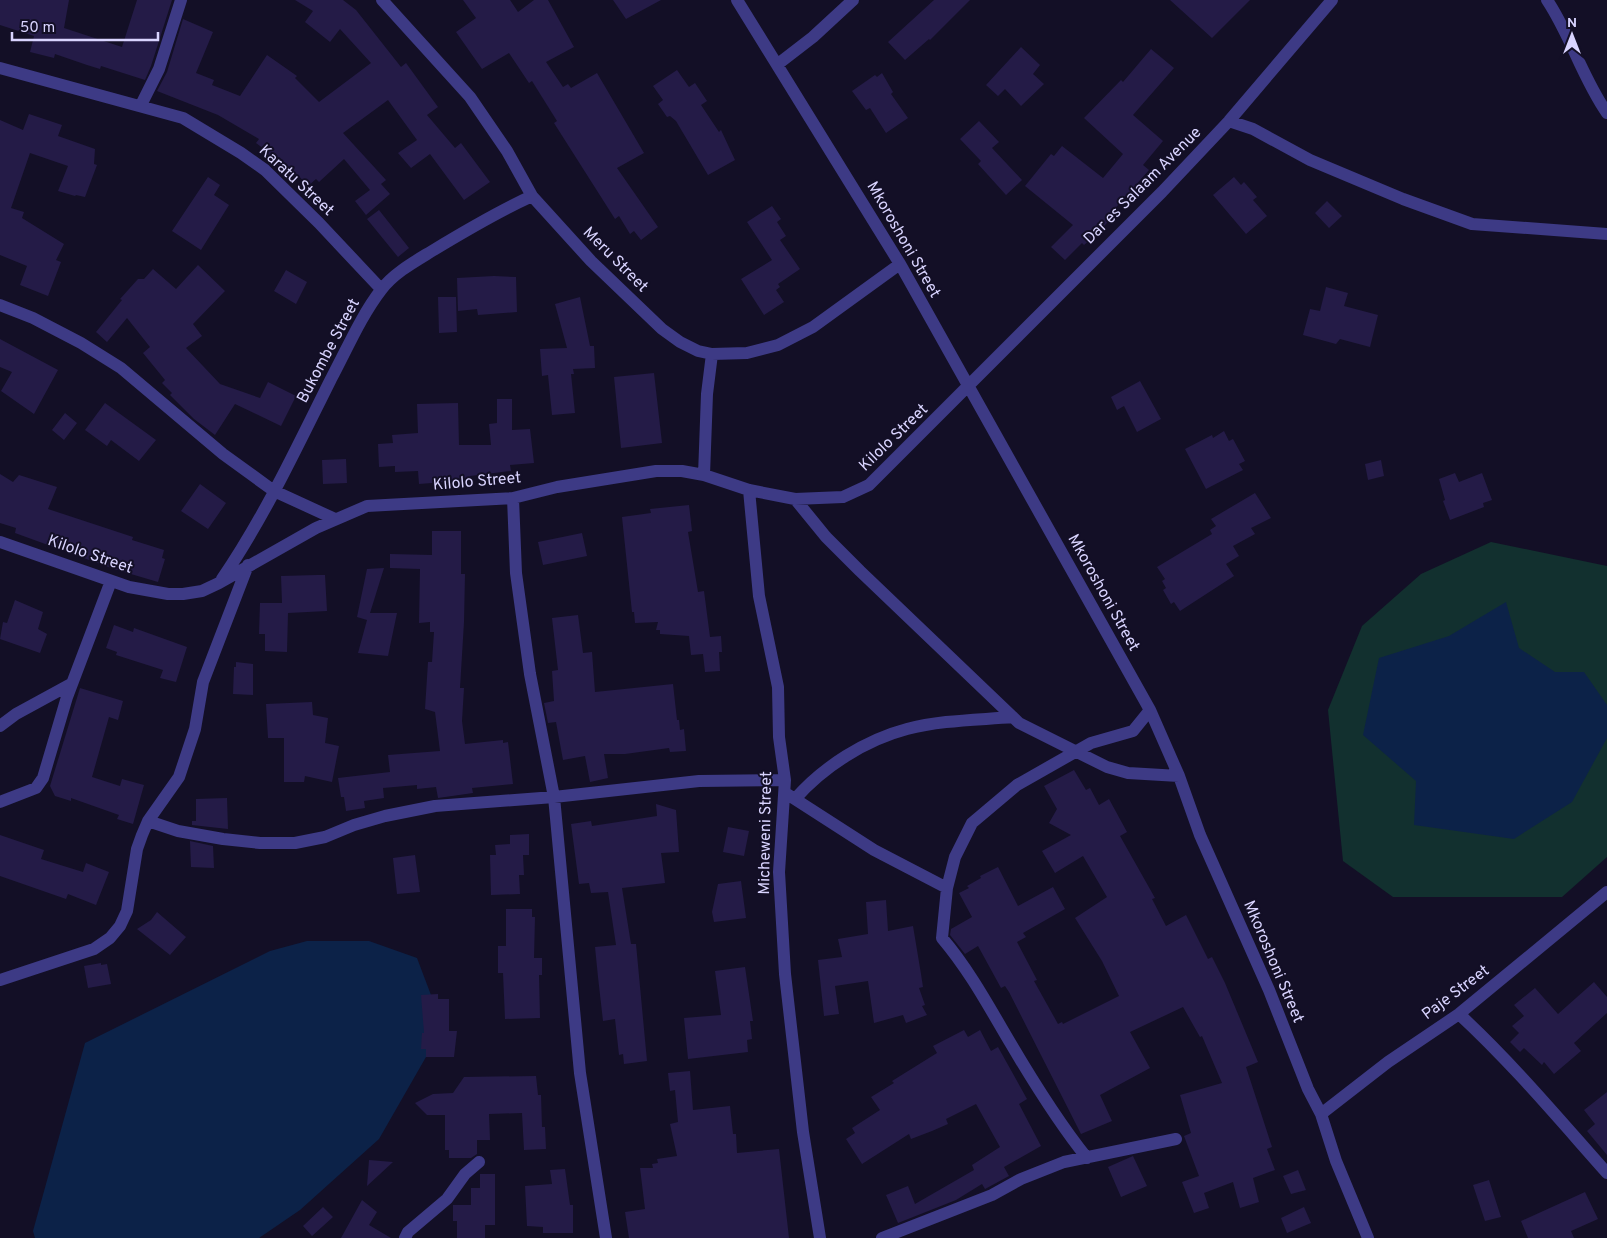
<svg xmlns="http://www.w3.org/2000/svg" width="1607" height="1238" font-family="Overpass,sans-serif">
<style>
.green{fill:#12302f}
.water{fill:#0c2248}
.building{fill:#241b47}
.lines{fill:none;stroke-linecap:round;stroke-linejoin:round}
.minor{stroke:#3d3a85;stroke-width:12}
.labels{text-anchor:middle;dominant-baseline:central;stroke-width:4;stroke-linejoin:round;paint-order:stroke}
.street-label{font-size:16px;fill:#d9d4ff;stroke:#130f26}
</style>
<rect width="100%" height="100%" fill="#130f26"/>
<!-- green -->
<path class="green" d="M1491 542 1607 566V857L1562 897H1393L1343 861 1328 710 1362 626 1421 574Z"/>
<!-- water -->
<path class="water" d="M1506 602 1519 648 1555 672H1584L1607 705V738L1572 802 1514 839 1414 825 1416 781 1363 735 1379 658 1449 636Z
M307 941H369L417 958 434 1003V1043L379 1139 300 1210 259 1238H35L33 1231 85 1043 270 951Z"/>
<!-- building -->
<path class="building" d="M0 0H69L64 28 122 47 137 0H172L151 66 145 80 101 66 100 69 87 65 55 54 54 58 30 52 34 36 0 25Z
M295 0H343L356 10 401 67 406 63 438 107 427 115 455 148 461 143 490 182 464 200 430 154 411 168 398 153 417 140 388 100 343 133 386 180 381 184 390 194 366 215 355 201 370 190 344 159 319 182 316 179 308 186 297 174 292 178 263 151 264 149 256 143 259 139 218 115 157 91 167 72 183 19 213 32 196 73 214 80 212 85 240 96 267 55 297 76 295 78 319 102 371 63 340 29 330 42 305 22 313 11Z
M463 0H510L518 12 534 0H548L574 47 546 62 563 87 568 84 571 88 597 73 644 153 617 168 658 227 641 240 634 231 630 234 619 216 615 219 554 123 557 121 532 81 529 83 509 53 482 69 456 32 476 18Z
M613 0H661L626 19Z
M934 0H970L930 40 929 39 905 60 888 42Z
M1170 0H1250L1212 38Z
M1021 47 1040 65 1033 74 1044 84 1021 106 1005 89 998 96 986 85Z
M1151 49 1174 68 1133 115 1163 141 1143 165 1149 170 1111 213 1114 215 1097 234 1084 245 1082 243 1065 260 1051 247 1073 225 1025 186 1051 154 1054 156 1062 146 1103 178 1123 154 1084 118 1121 80 1123 82Z
M677 70 689 87 695 83 707 101 701 105 719 132 721 130 735 160 708 175 676 121 670 116 667 117 658 104 663 100 653 86Z
M882 73 893 92 891 94 908 118 886 133 870 108 866 110 852 91 875 75 877 77Z
M29 114 62 125 58 136 95 149 94 164 97 165 85 197 76 195 75 196 58 191 68 166 30 153 11 208 24 212 22 218 64 244 56 260 61 262 48 296 20 285 27 266 0 255V120L23 130Z
M979 121 999 142 992 148 1022 180 1006 195 978 164 981 161 960 139Z
M208 177 220 185 214 195 229 205 201 250 172 231Z
M1234 177 1241 185 1244 182 1257 197 1253 200 1267 216 1246 234 1213 195Z
M1327 201 1342 216 1329 228 1315 213Z
M772 206 781 219 777 222 786 236 780 240 800 269 778 284 780 287 776 290 784 302 764 315 741 279 772 260 747 222Z
M379 210 409 248 398 257 367 219Z
M198 265 225 291 193 324 202 336 186 348 220 384 260 398 268 382 296 396 281 426 235 404 215 435 194 419 170 395 172 393 162 383 165 380 143 353 150 347 127 318 107 342 96 332 122 300 120 299 138 279H144L153 269 176 289Z
M286 270 307 282 296 304 274 291Z
M494 276 516 277 517 312 478 315 477 309 458 311 457 278Z
M1326 287 1348 293 1344 306 1378 315 1370 347 1340 339 1336 344 1303 335 1310 309 1320 311Z
M438 297H456L457 332 439 333Z
M580 297 590 346H594L595 368 573 369 574 374H571L575 413 552 415 548 375 542 376 540 349 567 348 555 304Z
M0 339 58 370 34 414 1 391 12 372 0 367Z
M654 373 662 443 621 448 614 377Z
M1140 381 1161 419 1137 432 1124 406 1117 410 1111 397Z
M497 399H512V430L530 429 534 463 510 465 511 471 470 476V480L419 484 418 471 395 472V466L379 467 378 444 393 443 392 435 418 433 417 404 458 403 459 445H491L489 424 497 423Z
M105 403 156 440 139 461 111 440 107 446 85 430Z
M65 413 77 423 64 440 52 430Z
M1224 431 1229 441 1233 439 1245 461 1239 464 1243 470 1206 489 1185 449 1212 435 1213 438Z
M346 459 347 483 323 484 322 460Z
M1381 460 1384 476 1368 480 1365 464Z
M1455 473 1459 482 1482 473 1492 500 1483 503 1484 507 1450 520 1443 501 1445 500 1439 479Z
M0 474 13 482 19 475 57 487 48 509 133 537 132 540 164 550 162 558 165 559 158 582 114 569 15 533 16 528 0 523Z
M200 484 226 503 208 529 181 511Z
M1255 493 1271 518 1251 528 1255 534 1233 546 1239 556 1226 564 1234 576 1180 611 1174 602 1171 604 1163 590 1166 588 1162 581 1165 579 1157 567 1212 534 1210 530 1216 526 1211 519Z
M689 505 692 531 688 532 698 592 704 591 710 637 721 636 722 652H719L720 671 705 672 703 654 691 655 689 636 660 634V630H656L658 622 635 623 634 612H632L622 517 651 513 650 509Z
M432 531H461V574H465L464 622 460 688H464L462 721 465 744 503 740V743L508 742 513 784 472 788 473 793 438 798 436 787 417 789V785L383 788 384 798 364 801 365 808 346 811 344 797H341L338 778 390 772 388 755 440 751 435 712 425 709 428 662H432L434 632H430V622L419 623 420 569 390 568V554L432 555Z
M582 533 587 556 543 565 538 542Z
M384 568 370 613H397L388 656 358 653 367 620 357 617 367 569Z
M317 575H325L327 611 288 613 287 652 265 651V634H259L260 603H282L281 576Z
M15 600 43 612 38 629 47 634 40 653 0 639 3 622 7 623Z
M578 615 583 653 592 652 595 692 673 684 677 720H679L680 730 684 729 686 751 670 752 669 748 625 754H604L608 778 590 782 585 756 563 760 556 722 548 723 544 703 554 701 552 671 558 670 552 618Z
M114 625 133 632 134 628 187 647 176 682 160 678 163 670 116 655 117 652 106 648Z
M236 662 253 664V695L233 694 234 667H236Z
M80 688 123 701 118 720 109 717 92 777 120 786 122 779 144 785 133 824 117 819 119 815 71 798V801L55 796 50 786Z
M312 702 313 715 328 718 325 743 339 746 332 782 305 776 304 782H284V738H268L266 704Z
M1074 770 1086 790 1090 788 1099 805 1109 799 1127 832 1120 836 1155 898 1152 899 1166 926 1186 915 1208 959 1212 957 1225 983 1258 1062 1246 1067 1272 1147 1267 1149 1275 1170 1253 1178 1259 1202 1240 1208 1233 1182 1204 1193 1209 1208 1194 1213 1182 1182 1199 1176 1184 1136 1191 1133 1180 1095 1222 1083 1202 1036 1200 1037 1183 1007 1130 1032 1150 1068 1100 1095 1112 1121 1081 1134 1009 992 1005 986 1001 988 978 946 965 954 950 935 951 929 972 917 959 893 969 888 967 886 981 878 980 876 998 867 1018 906 1053 887 1065 909 1023 933 1026 937 1017 942 1037 980 1034 981 1058 1024 1062 1022 1063 1024 1119 996 1102 961 1075 918 1107 897 1083 856 1055 873 1042 851 1071 835 1049 823 1057 809 1044 786Z
M227 798 228 829 192 825V821H196V799Z
M656 804 676 810 679 852 661 853 665 883 622 888 631 944H636L647 1061 624 1064 623 1054 619 1055 615 1019 603 1021 598 977 595 947 616 945 608 892 591 893 589 883 579 884 571 824 591 821 592 826 657 816Z
M728 827 749 831 744 856 723 852Z
M529 834V855H523L524 875H519L520 894 491 895 490 855H496L495 845 510 844V835Z
M0 835 44 850 41 859 83 872 86 863 109 872 96 905 68 894 66 899 0 876Z
M190 841 213 846 214 868 191 867Z
M415 855 420 892 397 894 393 858Z
M741 881 746 918 714 922 712 912 718 884Z
M886 900 888 931 913 926 921 974 923 987 919 988 925 1005 922 1006 927 1015 906 1023 903 1015 874 1023 868 981 835 986 839 1014 824 1016 818 960 842 957 838 939 868 934 866 902Z
M506 909H532V917H535L534 958H542V975H539L540 1018 505 1019 503 973H498V946H506Z
M157 912 186 937 170 955 137 929 151 920Z
M101 963V965L107 964 111 984 88 988 84 966Z
M745 967 753 1021H750L752 1039 747 1040 748 1052 688 1059 684 1018 721 1015 715 971Z
M1594 982 1607 997V1013L1574 1043 1581 1051 1554 1074 1544 1062 1542 1065 1524 1048 1520 1052 1510 1042 1519 1033 1512 1026 1524 1016 1514 1005 1535 988 1558 1014Z
M438 994V999H449V1031H457L454 1057H426V1049H421L422 1033H424L421 995Z
M964 1030 968 1037 980 1030 991 1051 998 1047 1027 1099 1019 1104 1041 1146 1004 1167 1009 1176 985 1189 982 1184 956 1200 898 1223 886 1195 908 1186 915 1204 974 1170 972 1165 1000 1147 976 1104 946 1119 948 1124 932 1131 911 1139 909 1134 862 1164 846 1139 855 1133 852 1128 880 1110 871 1097 894 1083 892 1081 937 1053 933 1046Z
M690 1071 693 1110 730 1106 733 1134H736L737 1153 779 1149 789 1238H629L625 1212 645 1209 640 1168H653L652 1164 658 1163 657 1159 677 1156 670 1124 678 1122 675 1090 670 1091 668 1073Z
M536 1076 538 1095H541L542 1127H545L546 1149 524 1150 522 1113 489 1114 490 1140H477V1154L471 1158H449V1150H445V1115H427L415 1103 433 1094 453 1093 464 1077Z
M1607 1092V1155L1587 1131 1595 1124 1584 1110Z
M1133 1156 1147 1186 1121 1197 1108 1167Z
M369 1160 393 1162 367 1186Z
M565 1169 570 1205H573V1233H543V1227L527 1226 525 1186 552 1184 550 1170Z
M1298 1170 1306 1190 1291 1194 1283 1176Z
M480 1174H495V1225H485V1238H457V1221H453V1205H471V1188H480Z
M1489 1180 1501 1217 1485 1221 1473 1185Z
M1585 1192 1598 1219 1571 1231 1574 1238H1528L1521 1221Z
M362 1200 377 1212 369 1225 391 1238H341Z
M323 1207 333 1217 312 1236 303 1226Z
M1304 1207 1311 1223 1287 1233 1281 1218Z"/>
<g class="lines">
<!-- minor -->
<path class="minor" d="M382 0 470 97 507 151 532 196 591 261 662 329 680 342 698 351 712 354 747 353 778 345 813 327 900 264
M737 0 900 264 1150 710 1179 776 1200 835 1269 990 1308 1089 1321 1114 1336 1161 1368 1238
M1547 0C1571 36 1582 77 1607 113
M778 64 813 37 853 0
M0 68 183 118 241 153 265 170 319 223 381 289
M141 105 159 69 181 0
M1229 121 1253 129 1310 160 1403 199 1472 224 1607 234
M0 305 33 318 81 343 121 368 223 454 274 491 335 519
M704 475 707 394 712 354
M749 490 759 596 778 687 779 737 785 780 779 872 785 974 803 1132 820 1238
M513 498 516 573 530 674 554 797 580 1073 606 1238
M795 499 826 537 860 571 1019 723 1107 767 1128 773 1179 776
M0 542 129 587 168 594H183L202 591 219 583 316 528 367 506 513 498 557 487 656 471H682L704 475 749 490 795 499 843 497 869 485 1162 192 1229 121 1332 0
M222 579C265 516 297 447 331 379 347 349 361 316 381 290 394 273 414 262 432 251 465 231 497 212 532 196
M0 726 16 714 71 684
M787 794 874 850 947 888
M795 799C823 767 865 740 907 729 941 720 978 720 1013 717
M0 802 36 788 43 778 67 697 111 581
M148 821 178 831 223 839 260 843H295L325 837 354 825 385 816 435 806 554 797 699 781 785 780
M0 980 94 949 110 938 120 926 127 911 137 849 142 835 148 821 179 777 195 729 203 682 248 565
M1459 1014C1513 1064 1558 1118 1607 1173
M1321 1114 1388 1062 1459 1014 1607 892
M1087 1158C1058 1122 1034 1083 1011 1044 989 1007 970 971 942 938L947 888 955 857 972 823 1017 785 1091 743 1133 731 1150 710
M405 1238 408 1232 447 1199 465 1174 479 1162
M882 1238 992 1195 1021 1179 1064 1162 1176 1139"/>
</g>
<g class="labels">
<!-- street labels -->
<g class="street-label">
<text transform="translate(296 181) rotate(43)">Karatu Street</text>
<text transform="translate(1143 186) rotate(-45)">Dar es Salaam Avenue</text>
<text transform="translate(903 240) rotate(60)">Mkoroshoni Street</text>
<text transform="translate(615 260) rotate(45)">Meru Street</text>
<text transform="translate(329 351) rotate(-62)">Bukombe Street</text>
<text transform="translate(894 438) rotate(-44)">Kilolo Street</text>
<text transform="translate(477 482) rotate(-5)">Kilolo Street</text>
<text transform="translate(90 555) rotate(19)">Kilolo Street</text>
<text transform="translate(1103 593) rotate(61)">Mkoroshoni Street</text>
<text transform="translate(766 833) rotate(-89)">Micheweni Street</text>
<text transform="translate(1273 962) rotate(67)">Mkoroshoni Street</text>
<text transform="translate(1456 993) rotate(-37)">Paje Street</text>
</g>
</g>
<!-- north arrow -->
<g transform="translate(1572 35)" stroke="#130f26" stroke-width="4" paint-order="stroke">
<path d="M0-4L9 19L0 12L-9 19Z" fill="#d9d4ff"/>
<text y="-8" font-size="14" font-weight="bold" text-anchor="middle" fill="#d9d4ff">N</text>
</g>
<!-- scale -->
<path d="M12 32v8h146v-8" fill="none" stroke="#d9d4ff" stroke-width="2.5"/>
<text x="20" y="32" font-size="15" fill="#d9d4ff" stroke="#130f26" stroke-width="4" paint-order="stroke">50 m</text>
</svg>
